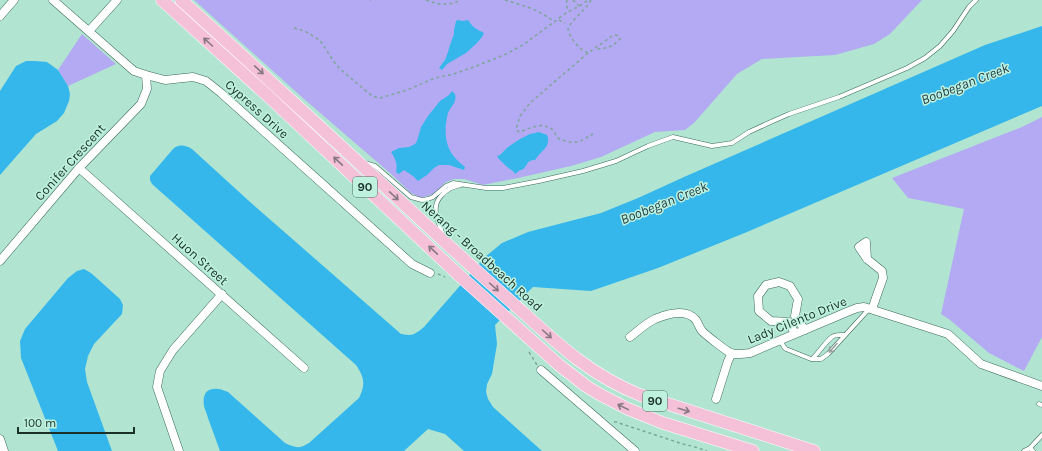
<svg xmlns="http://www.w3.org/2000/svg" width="1042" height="451" font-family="Karla,sans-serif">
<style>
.green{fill:#b4aaf3}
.water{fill:#35b7eb}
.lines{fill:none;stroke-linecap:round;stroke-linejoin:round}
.service-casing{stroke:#3b6b5b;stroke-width:5}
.minor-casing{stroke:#3b6b5b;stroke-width:9}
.primary-casing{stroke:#fff;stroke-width:13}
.path{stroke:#7da698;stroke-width:1.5;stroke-dasharray:3 3;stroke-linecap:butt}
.service{stroke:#fff;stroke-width:4}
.minor{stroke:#fff;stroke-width:8}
.primary{stroke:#f4c1d9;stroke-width:12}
.oneway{stroke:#887881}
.oneway2{stroke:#98a29f}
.labels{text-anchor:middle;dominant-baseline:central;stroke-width:3;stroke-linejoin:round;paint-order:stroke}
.shield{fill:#bef2df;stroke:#4c6a60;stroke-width:1}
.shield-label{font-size:12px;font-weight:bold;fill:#1b3029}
.street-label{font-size:13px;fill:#1b3029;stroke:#bef2df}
.water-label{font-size:14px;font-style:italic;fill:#25404c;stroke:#bef2df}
</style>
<rect width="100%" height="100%" fill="#b1e5d2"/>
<!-- green -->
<path class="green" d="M194 0H922L890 34 874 44 835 55 762 59 737 74 694 123 685 130 655 132 601 157 571 166 518 178 483 185 464 179H454L446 182 433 194 421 198 411 193 391 174 304 99Z
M82 34 116 64 68 86 58 70Z
M1042 117V337L1024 371 989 353 950 320 941 314 964 209 908 198 892 178 1022 127Z"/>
<!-- water -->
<path class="water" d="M458 20 463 21 467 20 469 21C472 27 478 30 484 33L482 37 477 43 466 53 447 64 442 70 439 68 445 60 448 52 450 45 454 34V30L456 21Z
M1042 26V106L747 232 658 268 591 291 533 287 495 325 497 344 492 374 487 384 486 392 488 399 493 407 542 451H464L445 434 428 429 404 451H220C216 440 212 429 208 418 207 414 205 410 204 406 201 387 215 386 228 392L285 443C296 448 299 449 309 443L359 398C366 384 364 377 356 365L152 184 150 180V176L173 149C179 144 185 145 192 149L249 201 401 334C413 336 414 335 424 327L485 257 502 243 528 232 601 213 638 198 684 177 985 45Z
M26 61H35L47 62 58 70 68 86 70 94 69 101 64 113 57 121 36 134 0 175V91L16 66Z
M452 91 455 94C457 102 452 105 449 111 447 114 447 119 446 123 444 143 449 155 465 167L464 170 449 165H439L434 168 427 175 418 181 413 176 404 170 399 174 396 172C398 164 395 158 391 152L399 148 409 147 415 144 417 141 421 127 428 116 440 101 449 95Z
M539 132 547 135C552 147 540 151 535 160 526 160 528 166 522 170H520L515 174 513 171C510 170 499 160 497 156L500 155 508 147 520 139 530 134Z
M84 269 91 273 120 299 123 305 122 314 94 344 88 356 85 369 87 382 112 451H58L21 358 20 341 25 329 68 278 77 271Z"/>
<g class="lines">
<!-- service casing -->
<g class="service-casing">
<path id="service" d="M365 163 375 166 411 197 422 200 428 199 433 197 446 186 453 183 486 188H503L539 181 583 171 616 161 648 146 673 137 712 146 732 143 749 132 773 121 789 114 839 97 907 68 925 58 940 46 953 31 969 7 976 0
M443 235C439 222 430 208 441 196 447 189 452 187 461 185
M780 340 784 347 786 349 811 359H821L828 354 869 309
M812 359C819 353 825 342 832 337 835 334 840 335 845 335
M1039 404 1042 405
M1024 451 1030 448
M1033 451 1030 448 1042 435"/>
</g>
<!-- minor casing -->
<g class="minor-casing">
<path id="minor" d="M53 0 134 71 146 75 165 80 193 77 206 81 221 93 412 264 430 273
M0 16 14 0
M89 31 117 0
M79 168 304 368
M867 259 866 242 859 247 867 259 882 271 883 278 872 309
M0 261 79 168 141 104 147 89 146 75
M795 334 789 322 771 321 759 311 758 296 766 285 779 282 790 286 798 299 795 316 805 330
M630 337C638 331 646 323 655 319 667 314 686 308 696 320 698 323 699 327 702 331 706 335 726 351 731 353 737 355 744 354 750 353L847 312 857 308 864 307 948 334 981 364 1042 386
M541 370 635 451
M716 399 728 361 732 353
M0 439 4 451
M179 451 157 387 160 371 173 350 222 294"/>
</g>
<!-- primary casing -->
<g class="primary-casing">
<path id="primary" d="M162 0 268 96 461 277 559 365 586 386 599 394 628 409 663 423 753 451
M181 0C270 80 358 162 446 243 473 268 499 291 526 315 562 348 593 376 640 395L814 451"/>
</g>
<!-- path -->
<path class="path" d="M370 0H371
M426 0C438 5 450 6 461 0
M505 0C517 4 530 7 541 13 546 16 550 19 555 22
M567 0 566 5 569 11
M573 0 579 6
M591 0C585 11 572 19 568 29 570 39 579 49 588 53L612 36 616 35 620 37V39C612 47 607 49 595 49
M559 20 565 23
M294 28 305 31 318 39 322 43 334 62 340 69 372 96 380 98 407 90 435 78 454 74 479 65 504 55 523 45 566 13 581 5 588 0
M588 53 530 103 520 116 516 129 519 132 533 127 543 125 552 129 559 139 569 142H579L593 134
M438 274 445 277
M529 352 537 365
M614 422H616L686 445 692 446 707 451"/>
<!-- service -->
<use href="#service" class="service"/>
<!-- minor -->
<use href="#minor" class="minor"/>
<!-- primary -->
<use href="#primary" class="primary"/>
</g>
<!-- one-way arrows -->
<defs><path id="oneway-shaft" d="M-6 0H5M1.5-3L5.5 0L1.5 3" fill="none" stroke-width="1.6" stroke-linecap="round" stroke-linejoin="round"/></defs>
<g class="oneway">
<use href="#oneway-shaft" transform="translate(208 42) rotate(-138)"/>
<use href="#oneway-shaft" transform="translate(259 70) rotate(43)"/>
<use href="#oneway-shaft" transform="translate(338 161) rotate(-137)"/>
<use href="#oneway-shaft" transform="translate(394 196) rotate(43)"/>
<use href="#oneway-shaft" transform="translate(433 250) rotate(-137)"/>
<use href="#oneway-shaft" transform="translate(494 287) rotate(42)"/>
<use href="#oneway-shaft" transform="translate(547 334) rotate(42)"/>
<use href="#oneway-shaft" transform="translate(623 407) rotate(-154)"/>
<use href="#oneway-shaft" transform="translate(684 410) rotate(17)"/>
</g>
<use class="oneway2" href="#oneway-shaft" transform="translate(833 348) rotate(132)"/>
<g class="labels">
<!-- shield labels -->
<g class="shield">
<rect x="353" y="177" width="24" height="20" rx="3"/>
<rect x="643" y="391" width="24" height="20" rx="3"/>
</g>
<g class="shield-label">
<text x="365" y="187">90</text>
<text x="655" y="401">90</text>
</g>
<!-- street labels -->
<g class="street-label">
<text transform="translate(257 109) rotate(42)">Cypress Drive</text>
<text transform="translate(70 162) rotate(-48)">Conifer Crescent</text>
<text transform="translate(482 256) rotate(42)">Nerang - Broadbeach Road</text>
<text transform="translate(200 259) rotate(42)">Huon Street</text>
<text transform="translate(797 320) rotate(-22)">Lady Cilento Drive</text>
</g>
<!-- water labels -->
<g class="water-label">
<text transform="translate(965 84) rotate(-21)">Boobegan Creek</text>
<text transform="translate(664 203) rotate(-22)">Boobegan Creek</text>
</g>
</g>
<!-- scale -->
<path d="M18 427v6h116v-6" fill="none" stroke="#1b3029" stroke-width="2"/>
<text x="24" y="427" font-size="12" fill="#1b3029" stroke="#bef2df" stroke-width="3" paint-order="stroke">100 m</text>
</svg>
